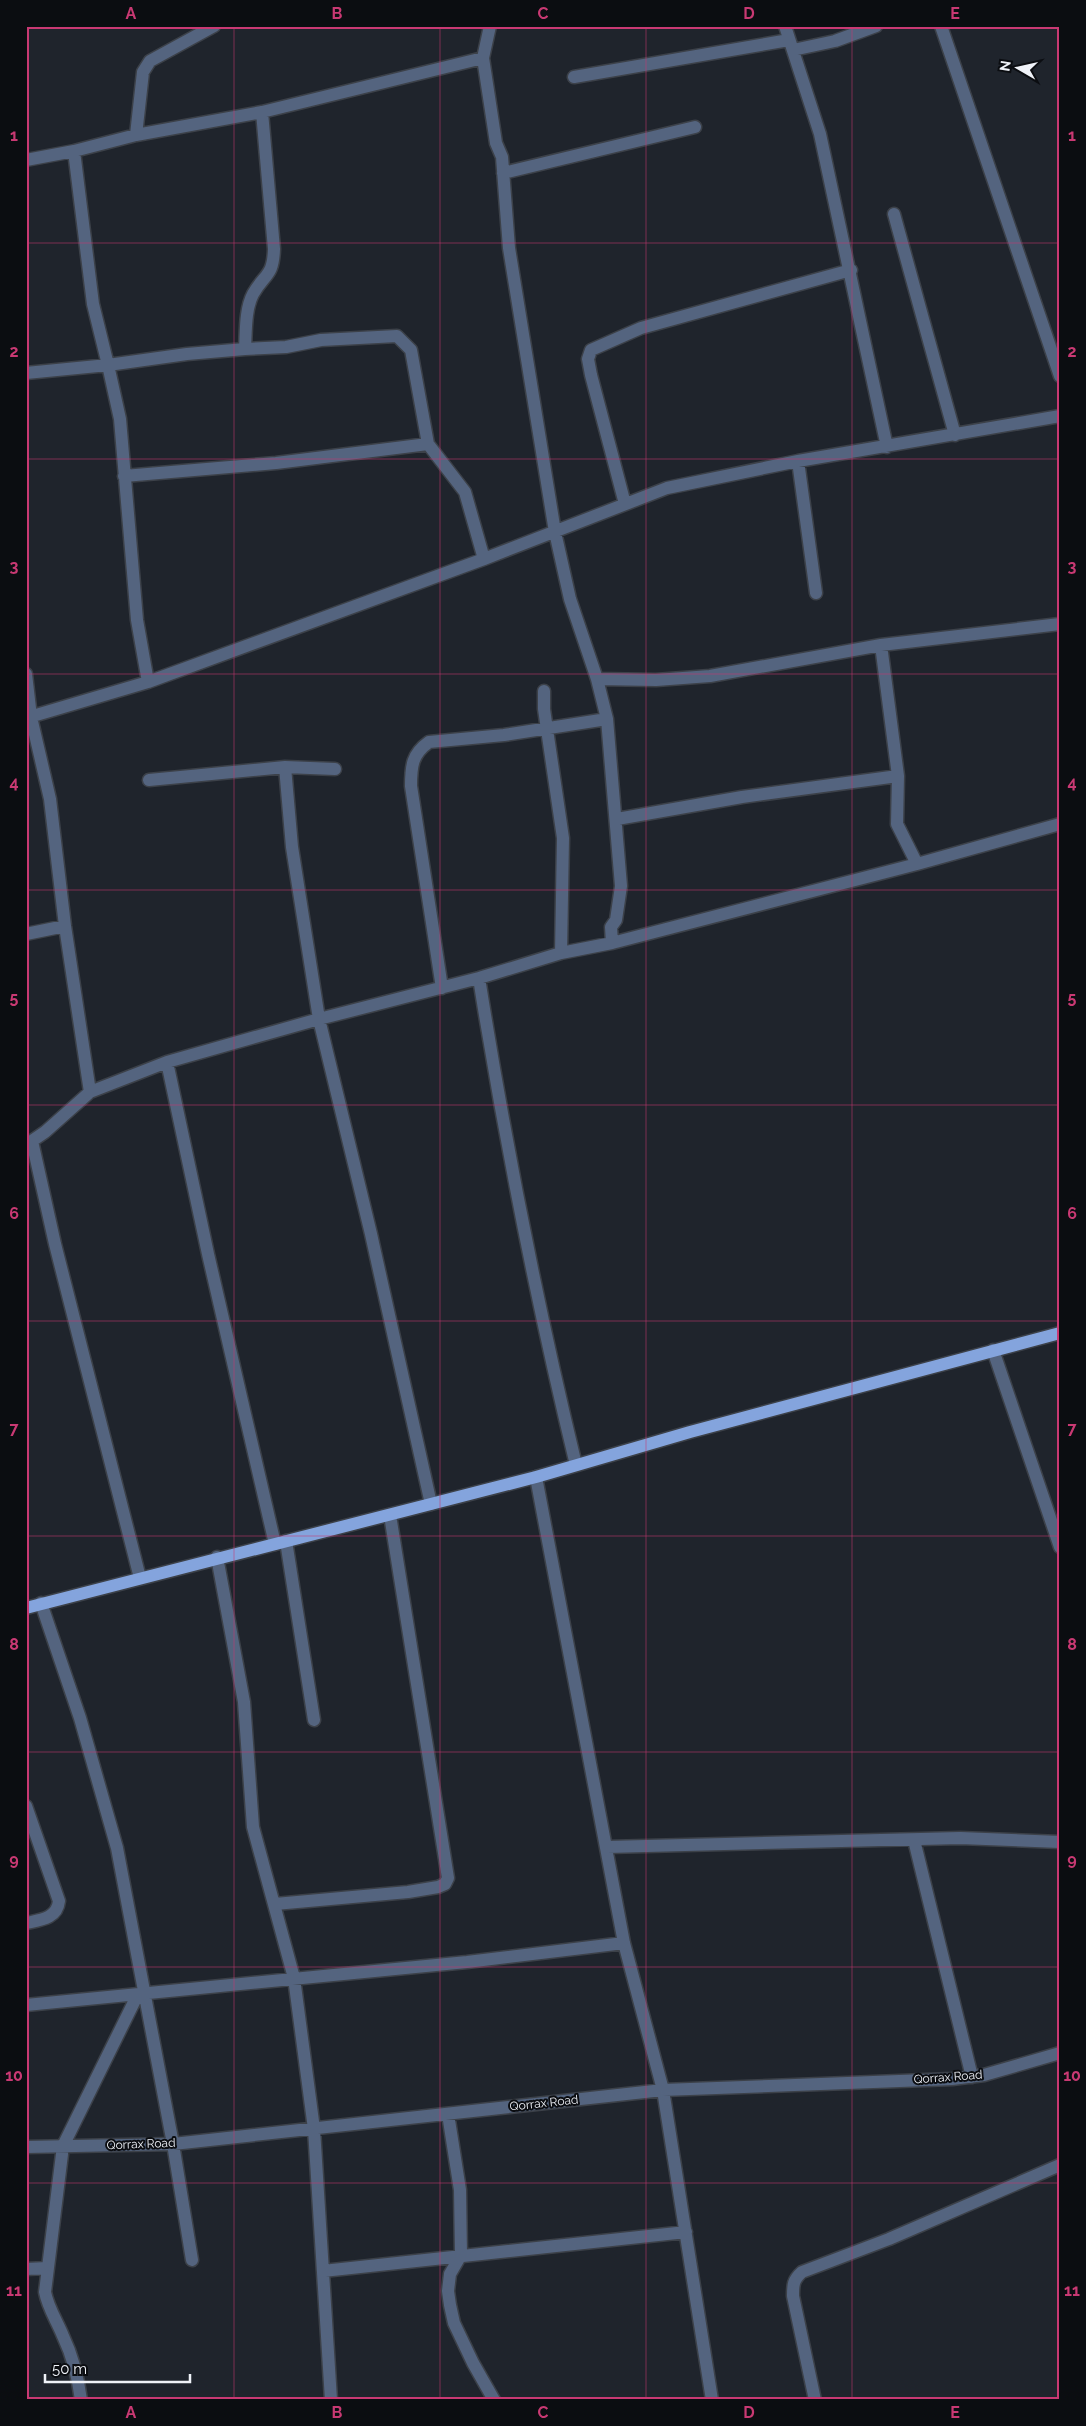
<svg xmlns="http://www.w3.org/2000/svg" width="1086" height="2426" font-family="Raleway,sans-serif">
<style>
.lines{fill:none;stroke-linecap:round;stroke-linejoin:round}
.minor-casing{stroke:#3c4149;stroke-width:15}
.primary-casing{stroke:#3c4149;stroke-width:15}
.minor{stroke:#54647f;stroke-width:12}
.primary{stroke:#84a4dd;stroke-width:12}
.grid{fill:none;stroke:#c93973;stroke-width:1;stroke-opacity:0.55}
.labels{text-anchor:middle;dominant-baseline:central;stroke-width:4;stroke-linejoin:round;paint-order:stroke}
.street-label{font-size:12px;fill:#eff2f8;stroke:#0b0d11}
.neatline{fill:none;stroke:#c93973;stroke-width:2}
.grid-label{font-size:16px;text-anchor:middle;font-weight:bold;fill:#c93973}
</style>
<rect width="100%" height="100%" fill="#1f242c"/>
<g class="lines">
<!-- minor casing -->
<g class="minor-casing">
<path id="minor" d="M490 26 483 58 496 143 502 157 509 248 555 532 570 599 597 679 656 680 710 676 881 645 1060 624
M785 26 820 134 887 447
M941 26 1060 376
M793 50 835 41 876 26
M574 77 789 40
M136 135 143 72 150 61 214 26
M26 160 74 151 136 135 262 112 483 58
M503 173 695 127
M894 214 955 435
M245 349 286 347 321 340 397 336 411 350 428 444 465 492 484 559
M26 373 108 365 93 304 74 151
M798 461 816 593
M124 476 276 463 428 444
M625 504 591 375 588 359 591 350 641 328 851 270
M881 645 898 776 897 824 917 864 1060 824
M26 674 31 717 50 799 65 926 90 1092 167 1062 208 1254 275 1544
M148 682 137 620 120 419 108 365 187 354 245 349C246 332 245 309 253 294 265 273 273 277 274 249L262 112
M544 691V709L563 838 561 953
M26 718 148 682 484 559 667 488 798 461 1060 416
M285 767 292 847 319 1019 371 1234 431 1504
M149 780 285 767 335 769
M617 819 742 797 898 776
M26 934 65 926
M612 943 917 864
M479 978C505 1141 537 1304 576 1465
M442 988 411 786C411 766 412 754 429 742L504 735 607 719
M167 1062 319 1019 479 978 561 953 612 943 611 927 616 920 621 886 607 719 597 679
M32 1141 55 1244 140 1578
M26 1145 45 1132 90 1092
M993 1350 1060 1547
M536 1477 624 1943 663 2090 712 2400
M286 1541 314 1720
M217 1557 244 1702 253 1827 294 1978 314 2129 331 2400
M41 1603 80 1718 117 1848 173 2144 192 2260
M26 1806 59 1901C57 1919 40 1920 26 1923
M914 1840 972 2077
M607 1847 960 1838 1060 1842
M275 1904 408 1892 438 1887 445 1884 448 1878 390 1515
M26 2005 467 1962 624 1943
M448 2114 460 2190 461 2255 450 2274 448 2291 450 2305 454 2323 473 2363 494 2400
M26 2147 173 2144 663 2090 952 2079 984 2075 1060 2053
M26 2269 47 2268
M323 2271 686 2232
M81 2400C78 2377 73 2357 63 2336 57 2321 48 2308 45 2292L63 2146 138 1994
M815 2400 793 2296C793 2285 793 2280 802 2272L889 2239 1060 2165"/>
</g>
<!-- primary casing -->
<g class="primary-casing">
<path id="primary" d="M26 1608 536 1477 690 1432 1060 1333"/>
</g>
<!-- minor -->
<use href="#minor" class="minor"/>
<!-- primary -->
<use href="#primary" class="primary"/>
</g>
<!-- grid -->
<path class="grid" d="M234 26V2400M440 26V2400M646 26V2400M852 26V2400M26 243H1060M26 459H1060M26 674H1060M26 890H1060M26 1105H1060M26 1321H1060M26 1536H1060M26 1752H1060M26 1967H1060M26 2183H1060"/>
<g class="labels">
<!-- street labels -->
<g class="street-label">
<text transform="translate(948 2077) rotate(-4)">Qorrax Road</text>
<text transform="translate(544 2103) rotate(-6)">Qorrax Road</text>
<text transform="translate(141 2144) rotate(-2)">Qorrax Road</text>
</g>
</g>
<!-- border -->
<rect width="1086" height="2426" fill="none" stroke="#0b0d11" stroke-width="55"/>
<!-- north arrow -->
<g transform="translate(1018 68) rotate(279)" stroke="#0b0d11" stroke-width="4" paint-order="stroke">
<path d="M0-4L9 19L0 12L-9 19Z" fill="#eff2f8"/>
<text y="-8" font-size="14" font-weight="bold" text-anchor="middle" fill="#eff2f8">N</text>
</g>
<!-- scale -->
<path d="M45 2374v8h145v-8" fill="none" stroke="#eff2f8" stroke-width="2.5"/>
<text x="52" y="2374" font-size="15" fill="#eff2f8" stroke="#0b0d11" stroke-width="4" paint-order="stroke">50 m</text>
<rect x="28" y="28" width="1030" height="2370" class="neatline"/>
<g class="grid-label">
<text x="131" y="19">A</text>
<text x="337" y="19">B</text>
<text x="543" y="19">C</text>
<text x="749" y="19">D</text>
<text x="955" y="19">E</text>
<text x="14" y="141">1</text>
<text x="1072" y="141">1</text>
<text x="14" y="357">2</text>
<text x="1072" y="357">2</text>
<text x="14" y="572">3</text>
<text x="1072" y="572">3</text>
<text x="14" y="788">4</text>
<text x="1072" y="788">4</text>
<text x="14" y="1003">5</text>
<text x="1072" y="1003">5</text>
<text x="14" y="1219">6</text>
<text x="1072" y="1219">6</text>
<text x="14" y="1434">7</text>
<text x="1072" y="1434">7</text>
<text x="14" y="1650">8</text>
<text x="1072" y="1650">8</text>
<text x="14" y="1865">9</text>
<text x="1072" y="1865">9</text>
<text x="14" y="2081">10</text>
<text x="1072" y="2081">10</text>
<text x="14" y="2296">11</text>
<text x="1072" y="2296">11</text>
<text x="131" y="2418">A</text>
<text x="337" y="2418">B</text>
<text x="543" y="2418">C</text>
<text x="749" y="2418">D</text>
<text x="955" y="2418">E</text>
</g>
</svg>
